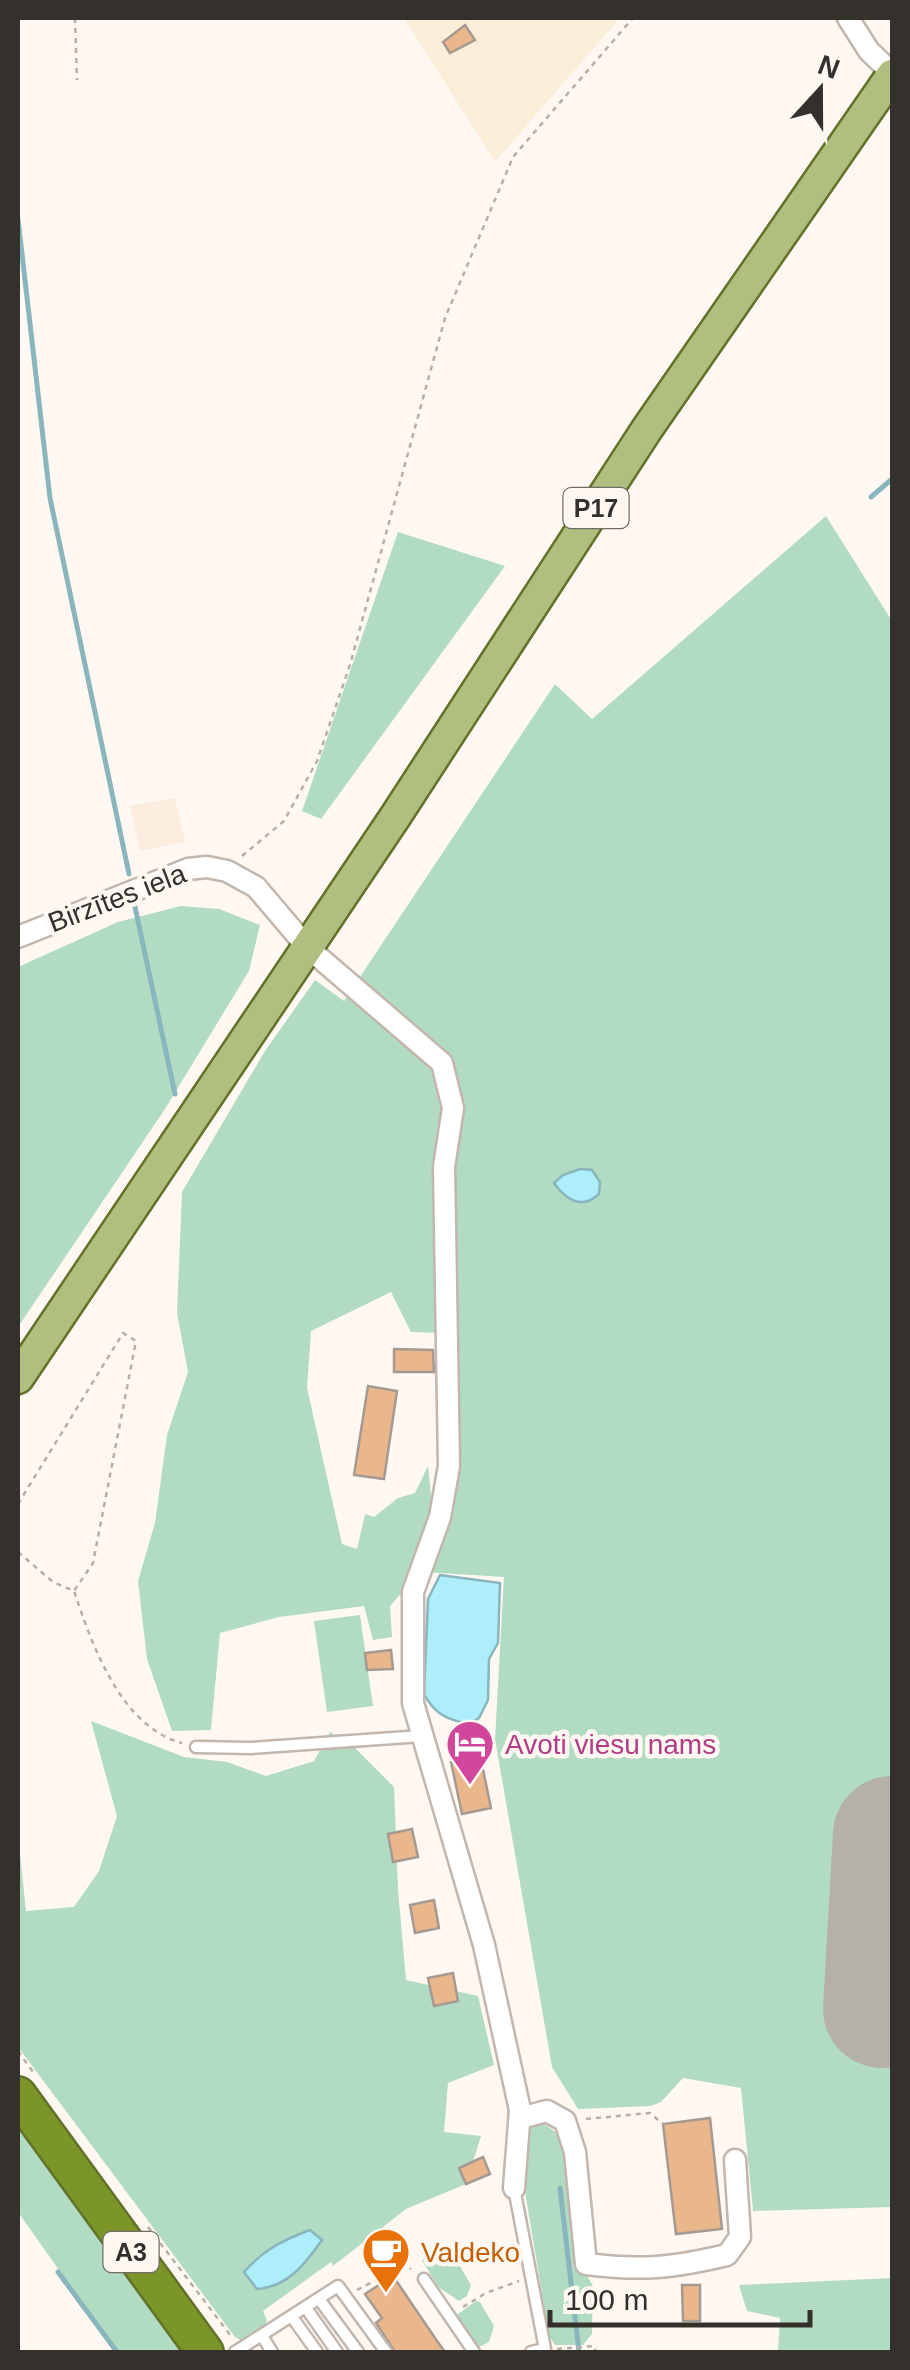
<svg xmlns="http://www.w3.org/2000/svg" width="910" height="2370" font-family="Arial,sans-serif">
<style>
.commercial{fill:#faeed9}
.built{fill:#fbece0}
.green{fill:#b1dbc3}
.water{fill:#aeeefa;stroke:#89b5bc;stroke-width:2.5}
.lines{fill:none;stroke-linecap:round;stroke-linejoin:round}
.stream{stroke:#89b5bc;stroke-width:5}
.runway{stroke:#b6b0aa;stroke-width:118}
.building{fill:#eab78c;stroke:#a59a91;stroke-width:2.5}
.lane-casing{stroke:#c2b6ad;stroke-width:15}
.street-casing{stroke:#c2b6ad;stroke-width:25}
.primary-casing{stroke:#62722a;stroke-width:35}
.highway-casing{stroke:#62722a;stroke-width:40}
.path{stroke:#b5afa9;stroke-width:2.5;stroke-dasharray:5 5;stroke-linecap:butt}
.lane{stroke:#fff;stroke-width:10}
.street{stroke:#fff;stroke-width:20}
.primary{stroke:#b0bf7f;stroke-width:30}
.highway{stroke:#7b9529;stroke-width:35}
.labels{text-anchor:middle;dominant-baseline:central;stroke-width:9;stroke-linejoin:round;paint-order:stroke}
.shield{fill:#fff8f2;stroke:#716c67;stroke-width:2.5}
.shield-label{font-size:25px;font-weight:bold;fill:#34302c}
.street-label{font-size:28px;fill:#34302c;stroke:#fff8f2}
.hotel-label{font-size:28px;fill:#b23c85;stroke:#fff8f2;text-anchor:start}
.food-label{font-size:28px;fill:#c56008;stroke:#fff8f2;text-anchor:start}
</style>
<rect width="100%" height="100%" fill="#fff8f2"/>
<!-- commercial -->
<path class="commercial" d="M404 18H620L495 162Z"/>
<!-- built -->
<path class="built" d="M175 798 185 842 140 851 130 806Z"/>
<!-- green -->
<path class="green" d="M826 516 892 621V2207L753 2211 741 2088 683 2078 661 2102 651 2106 578 2109 552 2067 495 1739 504 1577 424 1572 455 1485 442 1333 411 1332 391 1292 311 1331 307 1388 342 1544 357 1549 365 1514 374 1517 398 1498 415 1493 428 1466 432 1505 407 1587 390 1606 392 1637 373 1640 364 1606 279 1617 220 1633 211 1730 172 1731 147 1659 138 1581 155 1523 167 1435 188 1372 177 1313 182 1192 265 1051 315 980 344 1001 555 684 592 719Z
M398 532 505 566 321 819 302 811Z
M181 906 219 909 260 925 249 971 165 1109 18 1327V967L118 922Z
M360 1615 373 1706 327 1712 314 1621Z
M91 1721 184 1757 227 1762 266 1776 314 1761 330 1732 355 1748 394 1787 398 1889 406 1980 478 1996 494 2065 448 2083 444 2132 481 2136 466 2184 406 2209 333 2266 331 2262 263 2311 267 2320 264 2328 242 2341 235 2337 18 2047V1835L26 1911 74 1907 99 1871 117 1816Z
M18 2116 191 2352H117L18 2212Z
M543 2123 563 2137 577 2258 593 2286 592 2334 583 2345H555L549 2336 521 2168 522 2132 532 2124Z
M430 2245H439L457 2261 471 2285 467 2296 459 2301 438 2287 422 2260Z
M892 2278V2352H778L780 2318 747 2311 739 2285Z
M476 2301 480 2302 494 2326 489 2342 479 2347 459 2320 458 2314Z"/>
<!-- water -->
<path class="water" d="M580 1169 592 1170 600 1182 599 1194C582 1210 566 1200 554 1183L563 1175Z
M440 1575 500 1583 498 1643 489 1659 488 1700 479 1718 470 1724C448 1720 435 1715 424 1694L428 1599Z
M310 2230 322 2240C305 2264 288 2287 257 2289L244 2272C263 2250 283 2240 310 2230Z"/>
<g class="lines">
<!-- stream -->
<path class="stream" d="M18 219 50 498 129 874
M871 497 892 479
M135 907 175 1094
M560 2188 579 2352
M58 2272 117 2352"/>
<!-- runway -->
<path class="runway" d="M882 2009 892 1835"/>
</g>
<!-- building -->
<path class="building" d="M465 25 475 40 450 53 443 42Z
M394 1349 433 1350 434 1372H394Z
M368 1386 397 1391 384 1479 354 1475Z
M391 1650 393 1669 367 1670 365 1653Z
M480 1755 491 1808 462 1814 451 1762Z
M412 1829 418 1857 393 1862 388 1834Z
M434 1900 439 1928 415 1933 410 1905Z
M453 1973 458 2001 434 2006 428 1978Z
M710 2118 722 2229 676 2234 663 2124Z
M483 2157 490 2174 466 2184 459 2168Z
M393 2276 435 2338 445 2352H395L376 2323 382 2318 365 2294Z
M682 2285H700V2321H683Z"/>
<g class="lines">
<!-- lane casing -->
<g class="lane-casing">
<path id="lane" d="M196 1747 251 1748 422 1736
M514 2188 545 2349 531 2352
M424 2279 474 2352
M319 2299 358 2352
M306 2308 337 2352
M292 2317 317 2352
M262 2336 272 2352
M235 2352 338 2286 386 2352"/>
</g>
<!-- street casing -->
<g class="street-casing">
<path id="street" d="M848 18 869 51 892 73
M18 937 188 869 207 867 227 871 256 887 307 947 442 1063 453 1108 444 1167 449 1466 440 1517 413 1592V1703L484 1945 520 2110 514 2188
M520 2118 547 2111 565 2121 575 2152 586 2264C642 2271 672 2268 727 2255L740 2237 735 2160"/>
</g>
<!-- primary casing -->
<g class="primary-casing">
<path id="primary" d="M18 1378 395 817 647 429 892 75"/>
</g>
<!-- highway casing -->
<g class="highway-casing">
<path id="highway" d="M18 2095 205 2352"/>
</g>
<!-- path -->
<path class="path" d="M75 18 77 80
M242 856 284 821 317 761 350 665 445 318 513 157 633 18
M18 1504 123 1333 136 1341 93 1563 74 1591
M18 1552 53 1582 74 1591C92 1645 121 1727 182 1743
M18 2051 33 2072
M586 2119 650 2113 663 2124
M148 2227 231 2336
M357 2290 406 2265 411 2269
M463 2307 486 2293 519 2281
M557 2349 594 2346 596 2352"/>
<!-- lane -->
<use href="#lane" class="lane"/>
<!-- street -->
<use href="#street" class="street"/>
<!-- primary -->
<use href="#primary" class="primary"/>
<!-- highway -->
<use href="#highway" class="highway"/>
</g>
<!-- icons -->
<defs>
<g id="hotel-pin" transform="scale(2.5)"><path d="M0 17L-7.5 6A9.5 9.5 0 1 1 7.5 6Z" fill="#d1479c" stroke="#fff8f2"/><path d="M-6-4.5h1.5V1H6V5H4.5V3h-9V5H-6ZM-4 0a1.8 1.8 0 1 1 3.6 0ZM.5 0V-2.5h3Q6-2.5 6 0Z" fill="#fff"/></g>
<g id="cafe-pin" transform="scale(2.5)"><path d="M0 17L-7.5 6A9.5 9.5 0 1 1 7.5 6Z" fill="#e8710a" stroke="#fff8f2"/><path d="M-5.5-4.5H6V0H3Q3 3.5 0 3.5H-2.5Q-5.5 3.5-5.5 0ZM3-3.2v2h1.7v-2ZM-6 4.5H4V6H-6Z" fill="#fff"/></g>
</defs>
<g fill-rule="evenodd">
<use href="#hotel-pin" x="470" y="1744"/>
<use href="#cafe-pin" x="386" y="2252"/>
</g>
<g class="labels">
<!-- shield labels -->
<g class="shield">
<rect x="563.5" y="488" width="65" height="40" rx="8"/>
<rect x="103.5" y="2232" width="55" height="40" rx="8"/>
</g>
<g class="shield-label">
<text x="596" y="508">P17</text>
<text x="131" y="2252">A3</text>
</g>
<!-- street labels -->
<g class="street-label">
<text transform="translate(117 898) rotate(-21)">Birzītes iela</text>
</g>
<!-- hotel labels -->
<g class="hotel-label">
<text x="505" y="1744">Avoti viesu nams</text>
</g>
<!-- food labels -->
<g class="food-label">
<text x="421" y="2252">Valdeko</text>
</g>
</g>
<!-- border -->
<rect width="910" height="2370" fill="none" stroke="#34302c" stroke-width="40"/>
<!-- north arrow -->
<g transform="translate(820 90) rotate(21)" stroke="#fff8f2" stroke-width="8" paint-order="stroke">
<path d="M0-8L18 38L0 25L-18 38Z" fill="#34302c"/>
<text y="-15" font-size="28" font-weight="bold" text-anchor="middle" fill="#34302c">N</text>
</g>
<!-- scale -->
<path d="M550 2310v15h260v-15" fill="none" stroke="#34302c" stroke-width="5"/>
<text x="565" y="2310" font-size="30" fill="#34302c" stroke="#fff8f2" stroke-width="8" paint-order="stroke">100 m</text>
</svg>
